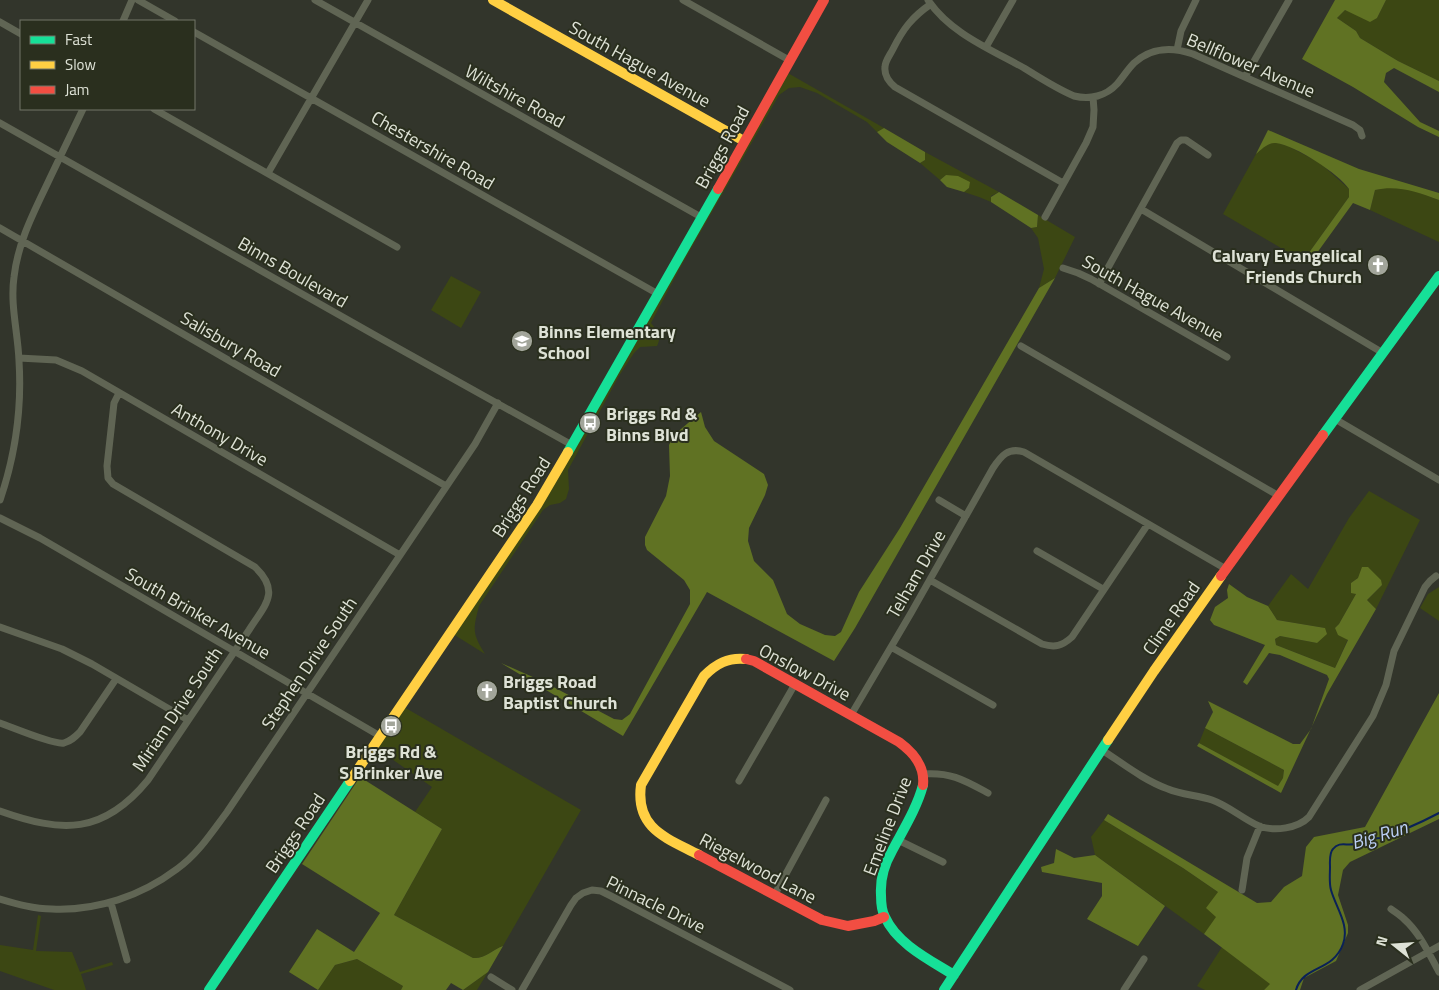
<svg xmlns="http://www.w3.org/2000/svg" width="1439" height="990" font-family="'Titillium Web',sans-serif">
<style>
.green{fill:#3c4713}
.forest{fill:#607223}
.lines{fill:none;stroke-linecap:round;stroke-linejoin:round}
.stream{stroke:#0a2158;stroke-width:2}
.street{stroke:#606554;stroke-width:7}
.fast{stroke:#16e098;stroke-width:10}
.slow{stroke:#ffcf43;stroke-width:10}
.jam{stroke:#f24e42;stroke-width:10}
.labels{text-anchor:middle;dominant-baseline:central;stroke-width:4;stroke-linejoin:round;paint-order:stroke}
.street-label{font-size:18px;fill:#dee2d6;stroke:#2a2f1e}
.poi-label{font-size:18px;font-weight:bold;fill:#dee2d6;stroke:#2a2f1e;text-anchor:start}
.water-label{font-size:19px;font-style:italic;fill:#bcd0f7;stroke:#2a2f1e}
</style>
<rect width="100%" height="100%" fill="#32352b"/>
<!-- green -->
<path class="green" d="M1386 0H1439V81L1398 61 1360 38 1356 31 1337 18 1345 10 1377 18Z
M786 72 884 128 877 132 867 122 817 93 800 87 789 88 779 95 681 266 651 323C658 332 662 335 657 346L640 347 634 353 619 376 568 470 569 489 566 499 560 503 550 505 543 510 479 606C473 630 472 633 485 654L453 634 563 468Z
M1275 142 1288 146 1320 163 1349 189V197L1303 261 1223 214 1256 154 1266 145Z
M925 152 999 192 991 196V202L979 197 964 192 969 188 946 175 940 180 920 163 925 160Z
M1386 187 1410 189 1439 200V242L1370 210 1375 190Z
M1038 215 1075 237 1055 278 1039 288 1044 269 1038 238 1031 228 1037 227Z
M451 276 481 292 461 328 431 310Z
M1369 491 1420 520 1376 609 1367 600 1382 585 1358 578 1351 583 1356 594 1339 624 1335 628 1348 639 1335 668 1276 645 1275 639 1280 636 1317 643 1325 628 1277 620 1268 606 1291 574 1308 589 1349 518Z
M1439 587V621L1420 608 1428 594Z
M404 707 581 810 503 946C492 950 485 959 473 958L394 915 442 829 415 812 432 787 376 748Z
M1205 728 1284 770 1283 778 1278 787 1199 743Z
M1104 820 1183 868 1218 892 1217 917 1204 934 1095 855 1091 837Z
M38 915 41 916 36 951 72 952 80 972 112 962 113 965 81 974 86 990H54L0 971V945L33 950Z
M1222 947 1271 984 1264 990H1205L1197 986Z
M357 959 403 986 401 990H318L335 965Z
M488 972 477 990H463Z"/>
<!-- forest -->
<path class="forest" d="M1335 0H1386L1377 18 1370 22 1345 10 1337 18 1356 31 1360 38 1398 61 1439 81V92L1394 68 1386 73 1384 82 1420 122 1439 131V137L1418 127 1353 87 1302 59Z
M884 128 925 152V160L920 163 887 142 877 132Z
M1268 130 1359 169 1439 193V200C1417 192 1398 185 1375 190L1370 210 1353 203 1309 264 1303 261 1349 197V189C1339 174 1295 145 1276 143 1268 142 1262 149 1256 154Z
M946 175 958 176 970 182 969 188 964 192 947 187 940 180Z
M999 192 1038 215 1037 227 1031 228 991 202V197Z
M1055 278 855 628 834 661 707 592 623 736 501 663 544 682 614 719 622 720 630 714 690 604V590L684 580 647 550 645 545V537L666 496 670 476 669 445 674 435 701 412 705 427 714 441 764 474 768 485 765 495 749 528 748 541 754 561 773 580 787 614 800 624 825 635 835 636 841 632 859 592 900 528 1039 288Z
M1362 567H1368L1381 580 1382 585 1367 600 1376 609 1327 694 1281 793 1197 746 1199 743 1278 786 1283 778 1284 770 1205 728 1213 712 1208 701 1293 744H1300L1311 729 1329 679 1327 675 1280 655 1269 653 1247 685 1243 682 1265 645 1214 625 1210 620 1215 607 1228 598 1227 590 1229 584 1247 597 1268 606 1277 620 1325 628 1327 634 1317 643 1280 636 1275 639 1276 645 1335 668 1348 640 1338 635 1335 628 1339 624 1356 594 1351 593V583L1358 578Z
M1439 693V819L1350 862 1343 870 1338 895 1348 925V933L1336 961 1304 978 1300 990H1264L1270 984 1204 934 1216 917 1206 908 1218 892 1183 868 1104 820 1108 814 1257 903 1271 902 1284 887 1302 876 1306 847 1314 837 1365 827Z
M360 777 442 829 394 915 473 958C485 959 492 950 503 946L488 972 463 990 451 983 446 990H401L403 986 357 959 335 965 318 990 289 972 317 929 354 952 380 913 302 864Z
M1056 849 1074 858 1095 855 1165 906 1138 946 1087 919 1102 896V883L1042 872 1041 867 1054 863Z"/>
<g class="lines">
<!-- stream -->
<path class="stream" d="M1296 990C1303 965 1333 972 1343 944 1350 925 1336 908 1331 890 1329 883 1330 874 1330 867 1330 862 1329 853 1333 849 1339 841 1347 846 1354 844 1356 843 1358 841 1361 841 1367 839 1373 839 1380 838 1400 832 1420 823 1439 813"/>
<!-- street -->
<path class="street" d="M138 0 175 21
M315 0 701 217
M683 0 789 60
M928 0C950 33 990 49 1024 68 1040 78 1057 89 1074 96 1090 100 1106 96 1117 84 1123 77 1128 69 1134 63 1151 47 1173 47 1193 54L1353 125 1360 130 1362 136
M931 4C912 17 903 29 893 49 890 55 885 61 885 67 884 76 889 82 895 87L1063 183
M123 21 132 0
M0 22 21 34
M194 32 658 294
M986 47 1013 0
M1177 50 1181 31 1196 0
M1245 77 1289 0
M154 109 397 247
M0 123 380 338 572 445
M268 173 368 0
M1141 209 1383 353
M1045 217 1086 143 1093 127 1094 110 1093 97
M0 228 446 486
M1063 268 1078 273 1091 279 1227 357
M1099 284 1177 143 1181 140H1186L1208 155
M1021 346 1279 496
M19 358 56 360 82 371 400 555
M1335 419 1439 480
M0 500C15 456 22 408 19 361 18 333 10 305 14 277 18 241 35 210 50 178 61 155 72 132 83 109
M939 500 966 516
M0 518 40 538 380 736
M1037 551 1103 589
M930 580 1042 644C1055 648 1062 646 1072 637L1148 524
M0 627 62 649 92 664 188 720
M891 647 993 705
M851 715 911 613 993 468C1001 456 1008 447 1024 452L1226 569
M0 723C12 727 54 745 64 743 71 741 75 737 80 732L116 679
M1102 750C1122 763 1145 781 1168 789 1182 795 1198 795 1212 800 1229 806 1243 819 1259 826 1275 832 1298 828 1309 817L1373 716 1386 685 1394 651 1425 587 1430 581 1436 576
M923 774C951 772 964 780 988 793
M739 781 795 684
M0 811C62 833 103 835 148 780L249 630C265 605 281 592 255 567L113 484 108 478 107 466 114 403 119 393
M898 840 943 862
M1242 890 1247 858 1260 826
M775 894 826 800
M0 899C17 904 34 909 52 909 97 911 141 896 177 869 198 854 212 832 227 812L475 444 498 403
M111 903 127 960
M1391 909C1395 912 1400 915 1404 919 1420 933 1429 954 1439 972
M491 977 512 990
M522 990 571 905 576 898 583 893 592 890 601 891 611 896 790 990
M1124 990 1144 959
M1360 990 1439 946"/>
<!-- fast -->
<path class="fast" d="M1323 435 1439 276
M568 452 718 189
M923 785C917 808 903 830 892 851 884 865 880 879 881 895 881 902 881 910 885 917 897 944 930 960 954 975
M209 990 350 781
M944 990 1108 740"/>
<!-- slow -->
<path class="slow" d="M493 0 744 141
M1108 740 1154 671 1221 576
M350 781 537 505 568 452
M699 855C667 838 635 829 641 785L704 676C716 664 728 657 746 659"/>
<!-- jam -->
<path class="jam" d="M718 189 824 0
M1221 576 1323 435
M746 659 754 661 899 742C914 753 925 766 923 785
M699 855 822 920 848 926 874 921 884 917"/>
</g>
<!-- icons -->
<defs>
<g id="church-disc" transform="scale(1.125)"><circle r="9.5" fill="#a2a59a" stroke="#2a2f1e"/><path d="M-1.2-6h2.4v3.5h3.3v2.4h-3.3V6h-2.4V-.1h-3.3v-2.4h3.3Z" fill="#fff"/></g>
<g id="school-disc" transform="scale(1.125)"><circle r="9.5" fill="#a2a59a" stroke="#2a2f1e"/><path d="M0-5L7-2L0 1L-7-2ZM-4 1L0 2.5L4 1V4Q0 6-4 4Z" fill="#fff"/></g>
<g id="bus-disc" transform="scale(1.125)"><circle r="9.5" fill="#a2a59a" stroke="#2a2f1e"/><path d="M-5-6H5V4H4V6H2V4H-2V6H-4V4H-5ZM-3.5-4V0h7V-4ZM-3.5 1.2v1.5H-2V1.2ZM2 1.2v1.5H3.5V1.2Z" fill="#fff"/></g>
</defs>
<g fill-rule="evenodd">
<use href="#church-disc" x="1378" y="265"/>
<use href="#school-disc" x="522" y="341"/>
<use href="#bus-disc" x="590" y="423"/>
<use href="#church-disc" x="487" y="691"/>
<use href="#bus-disc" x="391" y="726"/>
</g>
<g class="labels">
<!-- street labels -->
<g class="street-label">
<text transform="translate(640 64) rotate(29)">South Hague Avenue</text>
<text transform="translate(1251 65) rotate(23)">Bellflower Avenue</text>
<text transform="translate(515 96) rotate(29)">Wiltshire Road</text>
<text transform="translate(722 147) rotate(-61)">Briggs Road</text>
<text transform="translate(433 150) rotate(30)">Chestershire Road</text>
<text transform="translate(293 272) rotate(30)">Binns Boulevard</text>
<text transform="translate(1153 298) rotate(29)">South Hague Avenue</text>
<text transform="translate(231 344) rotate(30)">Salisbury Road</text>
<text transform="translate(220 434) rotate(30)">Anthony Drive</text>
<text transform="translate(521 497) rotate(-57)">Briggs Road</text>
<text transform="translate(916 574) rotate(-60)">Telham Drive</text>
<text transform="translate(198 613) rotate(30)">South Brinker Avenue</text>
<text transform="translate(1171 618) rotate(-55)">Clime Road</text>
<text transform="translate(309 663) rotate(-56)">Stephen Drive South</text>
<text transform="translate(805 672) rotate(28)">Onslow Drive</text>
<text transform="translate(177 709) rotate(-56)">Miriam Drive South</text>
<text transform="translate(887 826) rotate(-69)">Emeline Drive</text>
<text transform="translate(295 833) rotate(-56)">Briggs Road</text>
<text transform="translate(758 868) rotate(28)">Riegelwood Lane</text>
<text transform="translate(656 904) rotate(26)">Pinnacle Drive</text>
</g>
<!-- poi labels -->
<g class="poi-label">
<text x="1362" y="255" text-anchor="end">Calvary Evangelical<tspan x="1362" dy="21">Friends Church</tspan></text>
<text x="538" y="331">Binns Elementary<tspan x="538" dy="21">School</tspan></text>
<text x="606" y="413">Briggs Rd &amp;<tspan x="606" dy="21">Binns Blvd</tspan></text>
<text x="503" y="681">Briggs Road<tspan x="503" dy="21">Baptist Church</tspan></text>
<text x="391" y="751" text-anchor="middle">Briggs Rd &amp;<tspan x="391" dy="21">S Brinker Ave</tspan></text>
</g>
<!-- water labels -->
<g class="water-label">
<text transform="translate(1379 834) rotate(-17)">Big Run</text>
</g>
</g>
<!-- legend -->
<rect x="20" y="20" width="175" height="90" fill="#2a2f1e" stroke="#727768"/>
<rect x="30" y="36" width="25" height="8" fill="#16e098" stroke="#727768"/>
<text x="65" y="45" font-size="15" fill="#dee2d6">Fast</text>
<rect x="30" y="61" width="25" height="8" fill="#ffcf43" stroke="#727768"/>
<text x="65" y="70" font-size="15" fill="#dee2d6">Slow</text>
<rect x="30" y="86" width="25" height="8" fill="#f24e42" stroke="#727768"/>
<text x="65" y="95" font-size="15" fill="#dee2d6">Jam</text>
<!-- north arrow -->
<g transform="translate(1394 945) rotate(287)" stroke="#2a2f1e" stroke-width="4" paint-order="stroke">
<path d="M0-4L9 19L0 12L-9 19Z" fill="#dee2d6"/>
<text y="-8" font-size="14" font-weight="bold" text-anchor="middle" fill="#dee2d6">N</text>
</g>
</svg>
